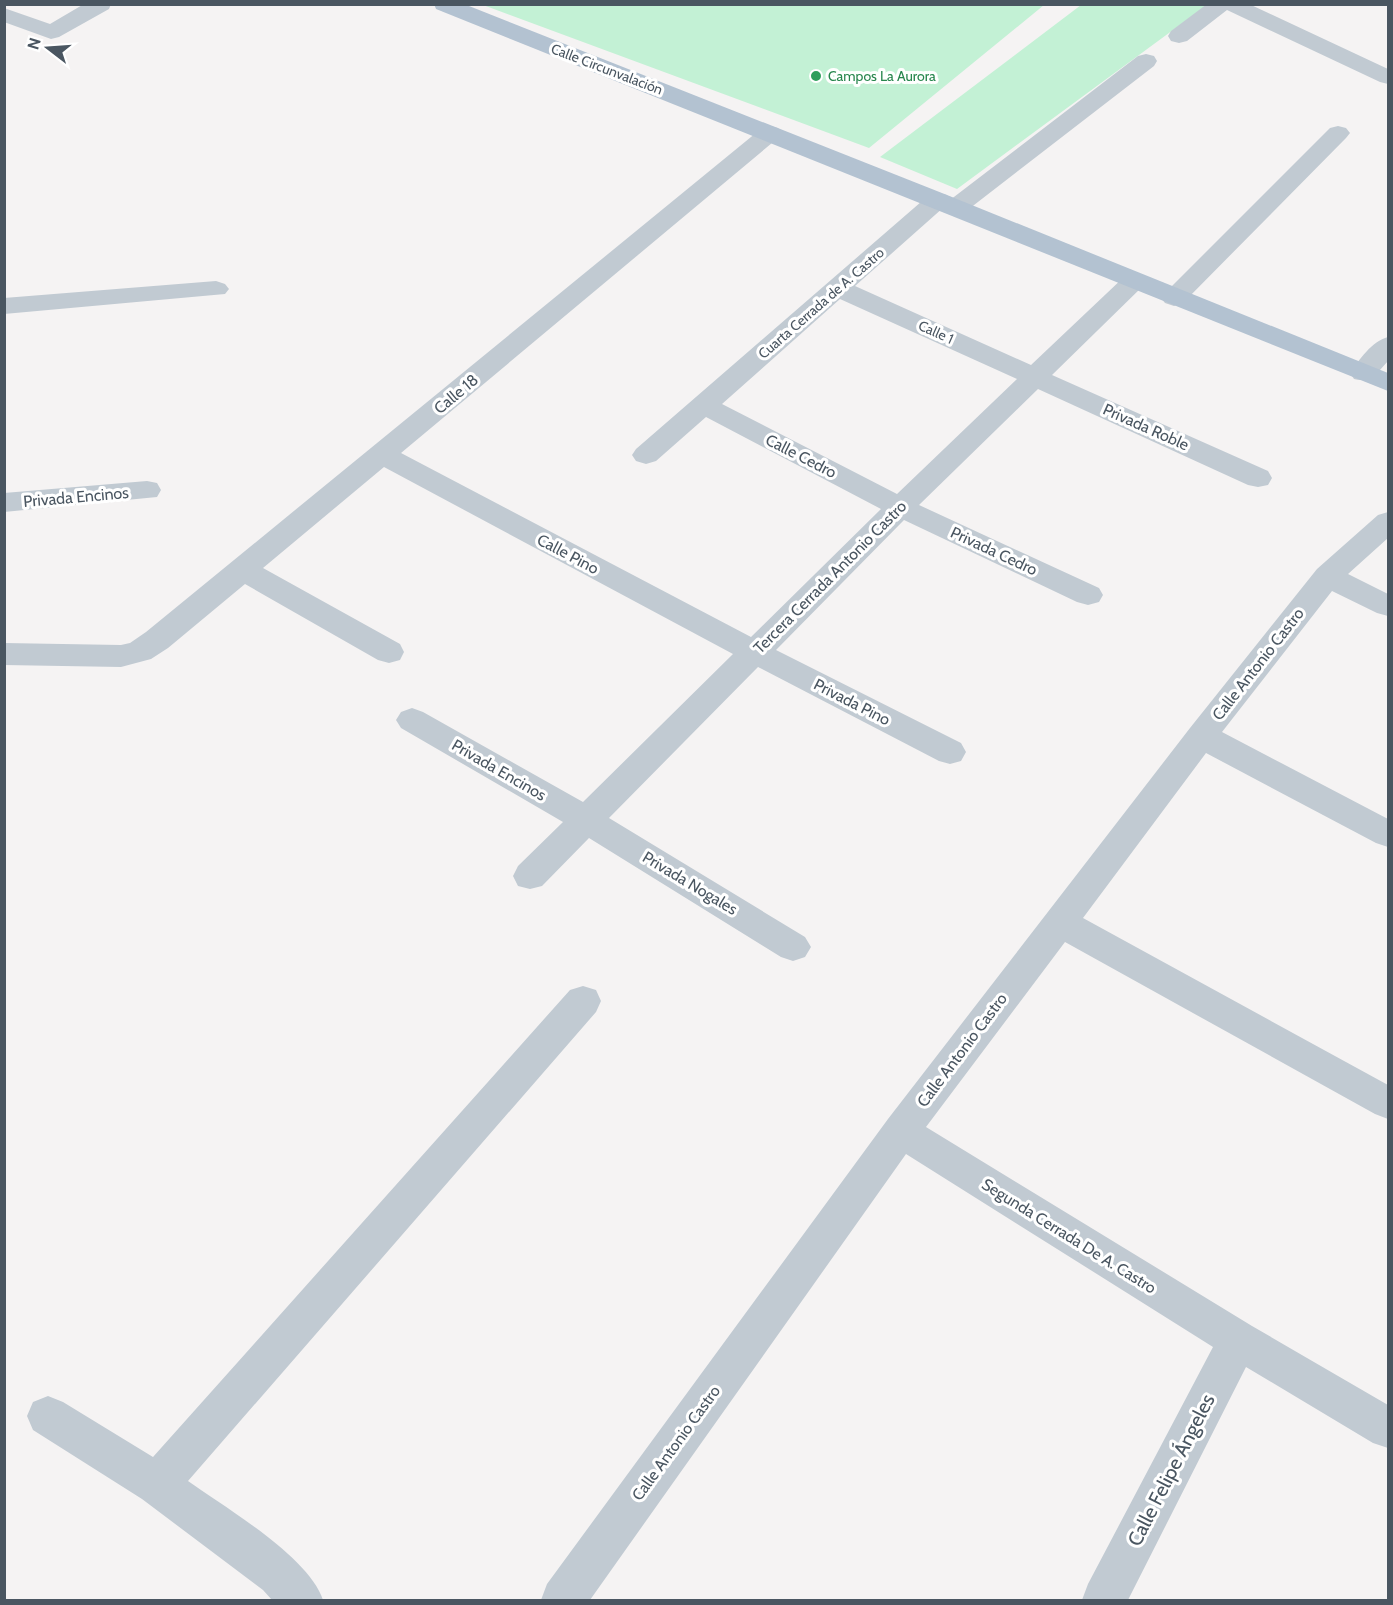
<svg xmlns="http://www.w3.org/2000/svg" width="1393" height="1605" font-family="Cabin,sans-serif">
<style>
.green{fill:#c3f1d5}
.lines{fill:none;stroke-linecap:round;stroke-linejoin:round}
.minor{fill:#c1cad2;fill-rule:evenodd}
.major{fill:#b3c2d1;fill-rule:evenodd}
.leisure-dot{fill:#2e9e5b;stroke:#fff;stroke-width:2}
.labels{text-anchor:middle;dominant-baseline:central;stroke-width:6;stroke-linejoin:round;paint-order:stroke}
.far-street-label{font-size:14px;fill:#4a5661;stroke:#fff}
.far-leisure-label{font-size:14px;fill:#27864d;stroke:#fff;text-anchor:start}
.street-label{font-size:16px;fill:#4a5661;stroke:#fff}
.near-street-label{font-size:20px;fill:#4a5661;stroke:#fff}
</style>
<rect width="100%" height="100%" fill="#f5f3f3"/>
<!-- green -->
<path class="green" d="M483 5H1044L869 148Z
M1081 5H1207L957 189 880 157Z"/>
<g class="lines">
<!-- minor -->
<path class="minor" d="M84 4H111L109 9 59 37 51 39 4 22V8L50 24Z
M1207 4H1249L1388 69V84L1380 82 1227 10 1187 41 1179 43 1171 41 1168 36 1171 31Z
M1146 54 1154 56 1157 61 1154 66 965 212 956 214 947 212 944 207 855 286 1031 365 1125 276 1134 273 1143 276 1147 281 1143 286 1052 375 1268 471 1272 478 1268 485 1258 487 1248 485 1038 389 919 505 1099 588 1103 595 1099 602 1088 605 1077 602 904 520 776 650 961 743 966 752 961 761 950 764 939 761 758 667 609 818 805 937 811 947 805 957 793 961 781 957 589 838 542 886 530 889 518 886 513 876 518 866 563 822 401 728 396 720 401 712 412 708 423 712 583 802 733 654 384 467 263 568 400 644 404 652 400 660 389 663 378 660 245 584 168 648 151 659 121 667 4 665V643L121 645 130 643 146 632 762 128 770 126 778 128 782 133 778 138 401 453 751 637 881 509 706 417 656 461 646 464 636 461 632 455 636 449 929 195 938 193 947 195 950 200 1138 56ZM840 299 1017 379 897 494 722 404Z
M1338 126 1346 128 1350 133 1346 138 1183 303 1174 306 1165 303 1161 298 1165 293 1330 128Z
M216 281 225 284 229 289 225 294 4 314V298Z
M1388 337V361C1377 373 1371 383 1354 379L1350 373C1359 360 1372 341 1388 337Z
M147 481 157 483 161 490 157 497 4 512V493Z
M1388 512V538L1348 574 1388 594V616L1377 613 1332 591 1222 732 1388 819V847L1376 843 1206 753 1083 918 1388 1085V1119L1375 1114 1065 942 926 1127 1252 1326 1388 1405V1448L1373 1443 1246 1367 1128 1600H1082L1088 1584 1213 1347 906 1154 590 1600H541L547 1584 888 1119 1190 728 1317 569 1378 515Z
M583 986 596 990 601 1001 596 1012 188 1481C226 1508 309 1557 323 1600H272L263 1590 142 1499 33 1430 27 1416 33 1402 48 1396 63 1402 153 1457 570 990Z"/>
<!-- major -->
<path class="major" d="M434 4H464L947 195 1388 373V391L436 9Z"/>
</g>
<!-- markers -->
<circle class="leisure-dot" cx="816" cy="76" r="6"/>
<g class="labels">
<!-- far-street labels -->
<g class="far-street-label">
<text transform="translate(607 69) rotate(21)">Calle Circunvalación</text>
<text transform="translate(821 303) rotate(-41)">Cuarta Cerrada de A. Castro</text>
<text transform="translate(936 332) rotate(24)">Calle 1</text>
</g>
<!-- far-leisure labels -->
<g class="far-leisure-label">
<text x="828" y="76">Campos La Aurora</text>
</g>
<!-- street labels -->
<g class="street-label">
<text transform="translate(456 394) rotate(-40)">Calle 18</text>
<text transform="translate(1146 427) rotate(24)">Privada Roble</text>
<text transform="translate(801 456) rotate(27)">Calle Cedro</text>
<text transform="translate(76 497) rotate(-5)">Privada Encinos</text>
<text transform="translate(994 551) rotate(25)">Privada Cedro</text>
<text transform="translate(568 554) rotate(28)">Calle Pino</text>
<text transform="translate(830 577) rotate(-45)">Tercera Cerrada Antonio Castro</text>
<text transform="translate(1258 664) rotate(-52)">Calle Antonio Castro</text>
<text transform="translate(852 702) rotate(27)">Privada Pino</text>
<text transform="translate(499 770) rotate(30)">Privada Encinos</text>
<text transform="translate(690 883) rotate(31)">Privada Nogales</text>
<text transform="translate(962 1050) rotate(-53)">Calle Antonio Castro</text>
<text transform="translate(1069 1236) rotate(32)">Segunda Cerrada De A. Castro</text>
<text transform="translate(676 1443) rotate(-54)">Calle Antonio Castro</text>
</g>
<!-- near-street labels -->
<g class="near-street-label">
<text transform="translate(1171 1470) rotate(-63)">Calle Felipe Ángeles</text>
</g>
</g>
<!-- border -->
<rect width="1393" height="1605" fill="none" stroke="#4a5661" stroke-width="12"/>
<!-- north arrow -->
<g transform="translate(48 48) rotate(287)" stroke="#ffffff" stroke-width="4.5" paint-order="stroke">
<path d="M0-4.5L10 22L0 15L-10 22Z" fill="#4a5661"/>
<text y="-9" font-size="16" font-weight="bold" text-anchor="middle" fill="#4a5661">N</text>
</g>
</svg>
